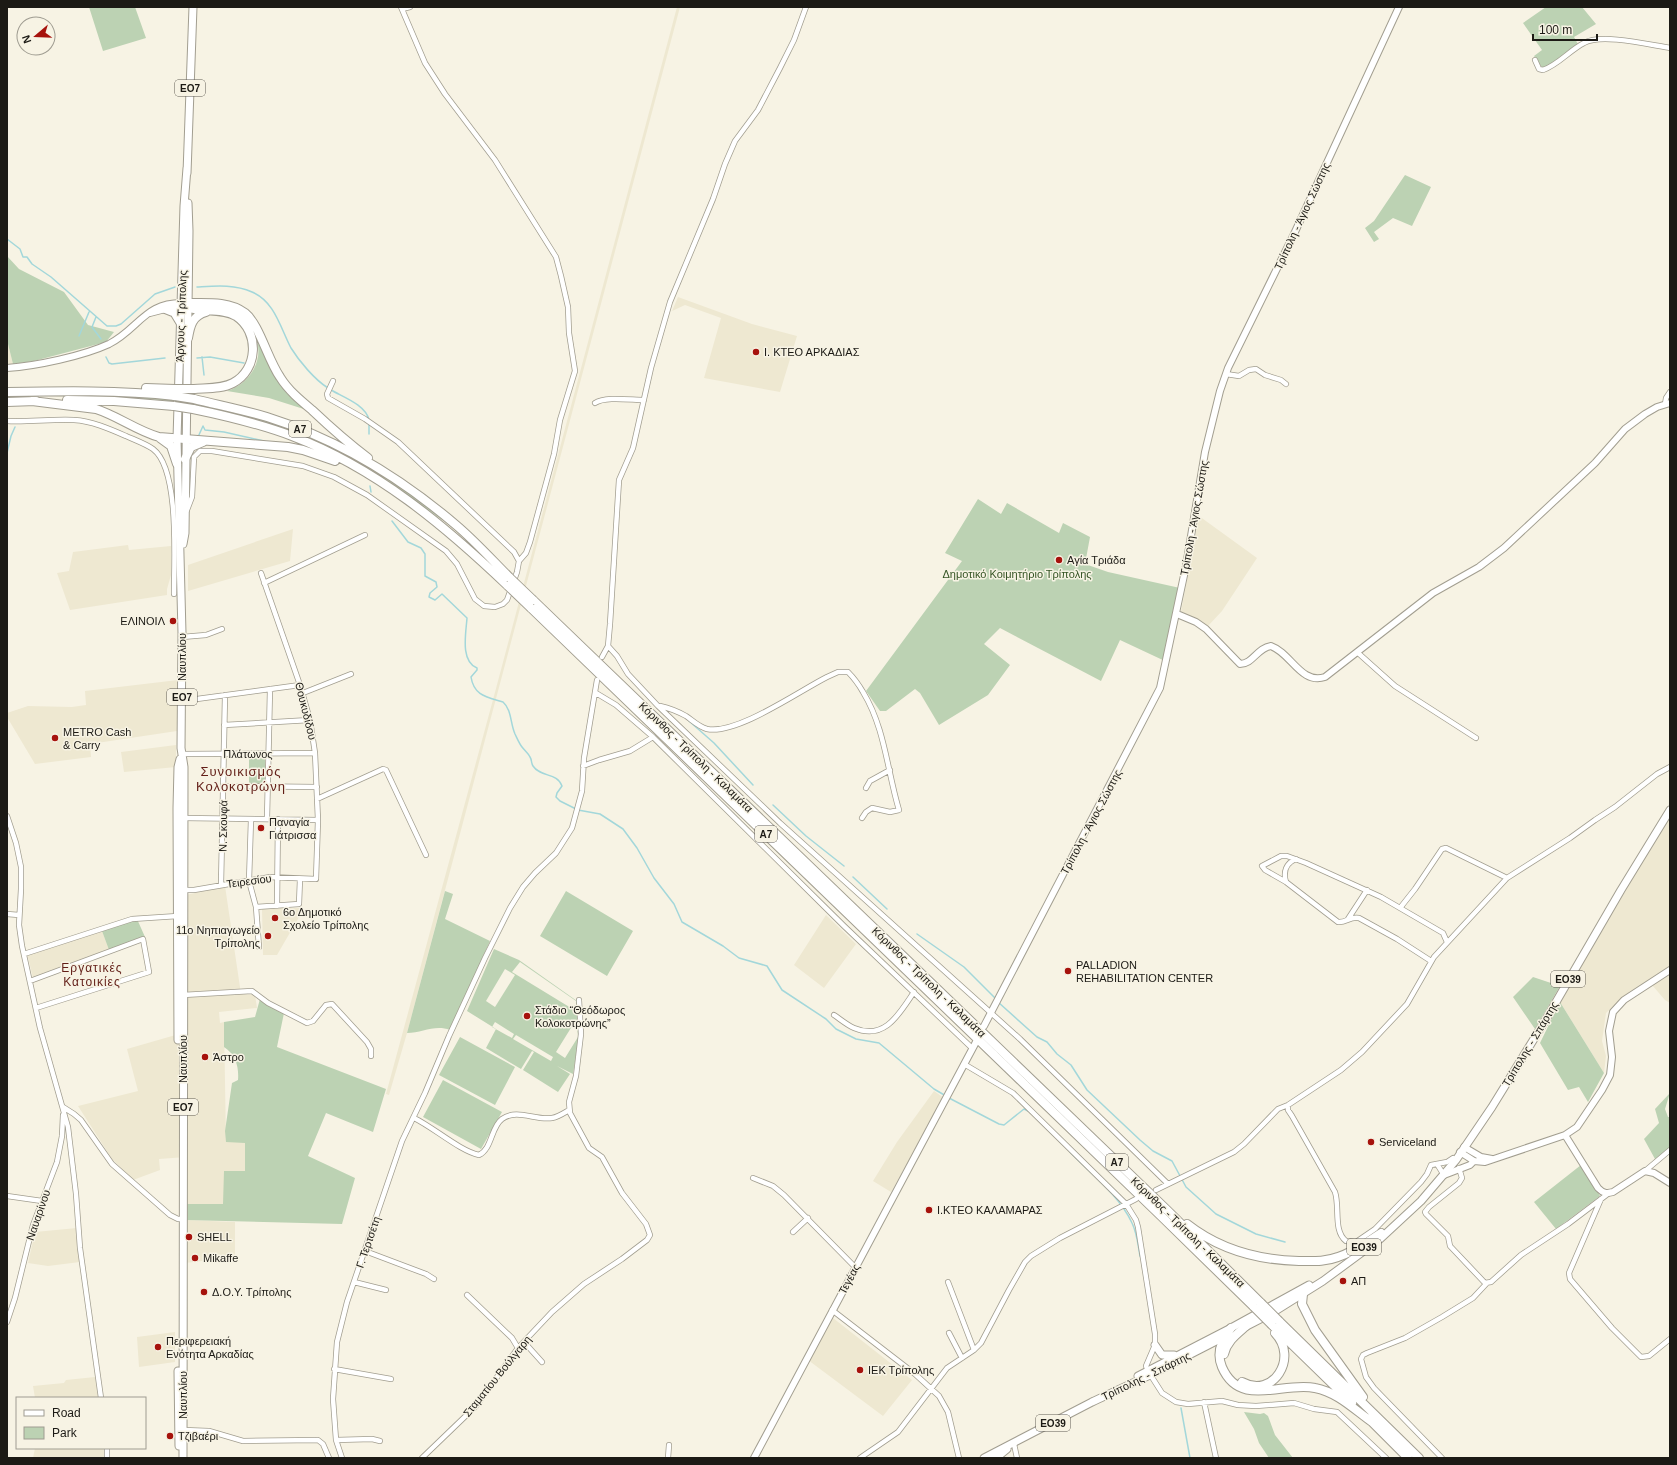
<svg xmlns="http://www.w3.org/2000/svg" width="1677" height="1465" font-family="Helvetica,sans-serif">
<style>
.built{fill:#eee8d1}
.green{fill:#bcd2b3;fill-rule:evenodd}
.lines{fill:none;stroke-linecap:round;stroke-linejoin:round}
.stream{stroke:#a3d7da;stroke-width:1.5}
.street-casing{stroke:#a29e90;stroke-width:6}
.secondary-casing{stroke:#a29e90;stroke-width:8}
.primary-casing{stroke:#a29e90;stroke-width:9}
.highway-casing{stroke:#a29e90;stroke-width:10}
.street{stroke:#fff;stroke-width:4.5}
.secondary{stroke:#fff;stroke-width:6}
.primary{stroke:#fff;stroke-width:7}
.highway{stroke:#fff;stroke-width:8}
.highway-bridge-casing{stroke:#a29e90;stroke-width:10;stroke-linecap:butt}
.highway-bridge{stroke:#fff;stroke-width:8}
.poi-dot{fill:#a6120c;stroke:#f7f3e4;stroke-width:1.5}
.labels{text-anchor:middle;dominant-baseline:central;stroke-width:3;stroke-linejoin:round;paint-order:stroke}
.shield{fill:#f7f3e4;stroke:#5e5b53;stroke-width:1}
.shield-label{font-size:10px;font-weight:bold;fill:#1c1a15}
.street-label{font-size:11px;fill:#1c1a15;stroke:#f7f3e4}
.poi-label{font-size:11px;fill:#1c1a15;stroke:#f7f3e4;text-anchor:start}
.park-label{font-size:11px;fill:#345424;stroke:#f7f3e4}
.neighbourhood-label{font-size:12px;letter-spacing:1px;fill:#621e17;stroke:#f7f3e4}
.quarter-label{font-size:13px;letter-spacing:1px;fill:#621e17;stroke:#f7f3e4}
</style>
<rect width="100%" height="100%" fill="#f7f3e4"/>
<!-- built -->
<path class="built" d="M677 7H680L407 1033 389 1095 386 1094 494 696Z
M678 297 752 324 797 336 780 392 704 378 721 318 685 305 672 311Z
M7 340 13 364H7Z
M1199 516 1257 558 1222 611 1208 626 1181 612Z
M293 529 290 561 188 591V565Z
M128 545 129 550 171 546V575L167 589V595L70 610 57 573 69 571 73 552Z
M178 680 177 731 90 744 91 757 35 764 7 717V713L28 706 72 707 86 705 85 691Z
M176 745V767L124 772 121 752Z
M1670 815V1003L1665 1000 1652 985 1624 996 1606 1013 1602 1041 1606 1056 1604 1073 1560 1002Z
M225 886 241 994 255 995 257 1008 219 1012 220 1023 224 1022 226 1142H245V1171L223 1204H185L186 1157 159 1159 160 1170 133 1180 112 1159 78 1106 138 1091 127 1049 186 1032V895Z
M280 908H299V917L277 955H263L262 909Z
M826 915 856 944 824 988 794 965Z
M102 931 109 950 33 978 27 953Z
M934 1091 944 1098 891 1192 873 1181 897 1142Z
M185 1220 235 1222V1257L185 1263Z
M77 1228 80 1262 48 1266 28 1263 35 1232Z
M833 1318 912 1380 883 1416 808 1360Z
M175 1332V1362L139 1367 137 1337Z
M95 1377 98 1398H35L33 1386 64 1383 66 1380Z
M35 1448H106L105 1458H33Z"/>
<!-- green -->
<path class="green" d="M89 7H135L146 38 103 51Z
M1546 7H1582L1596 24 1574 37 1579 46 1543 69 1534 56 1542 50 1523 23Z
M1405 175 1431 187 1412 226 1393 218 1374 232 1379 239 1374 242 1365 228 1374 221Z
M7 256 19 269 64 292 88 325 114 332 106 342 34 361 13 364 7 340Z
M230 308 247 318 268 359 310 411 269 398 227 391C252 383 268 355 252 330 247 322 237 315 230 308Z
M72 394C106 395 141 395 175 400 267 411 378 457 445 522 420 505 397 486 371 470 314 437 240 411 175 402 135 396 94 397 54 396Z
M978 499 1001 514 1007 503 1059 533 1063 523 1090 537 1085 564 1108 572 1180 588 1167 662 1120 640 1101 681 1000 628 984 644 1010 665 988 695 939 725 920 693 915 689 886 711H880L866 691 962 561 945 553Z
M249 758H265V784H249Z
M445 891 453 894 445 919 490 941 450 1030C435 1024 422 1033 407 1033Z
M566 891 633 931 607 976 540 936Z
M137 919 145 937 109 950 102 931Z
M494 949 519 960 577 1001 579 1037 573 1074 557 1066 570 1074 558 1092 523 1070 534 1052 532 1051 521 1069 486 1048 496 1029 467 1011ZM520 962 576 1001V1006L573 1005 571 1008 512 972ZM505 969 515 975 495 1007 486 1001ZM495 1022 514 1034 512 1038 492 1027ZM574 1023 577 1025 578 1037 565 1058 556 1052ZM516 1035 553 1057 551 1061 513 1039Z
M1533 977 1560 986 1535 1029 1513 997Z
M260 999 284 1013 277 1047 386 1089 373 1132 326 1113 308 1156 355 1178 342 1224 185 1220V1204H223L224 1171H245V1143L226 1142 225 1131 232 1083 238 1080C239 1067 236 1055 224 1047V1022L255 1017Z
M1560 1002 1604 1073 1588 1102 1579 1087 1568 1090 1540 1043Z
M460 1037 515 1067 495 1105 439 1075Z
M443 1080 502 1112 481 1149 423 1117Z
M1670 1093 1665 1109 1668 1117H1670V1147L1655 1159 1644 1139 1659 1123 1655 1109Z
M1581 1165 1600 1196 1556 1229 1534 1202Z
M1244 1412 1260 1414 1264 1413 1268 1416 1275 1435 1293 1458H1269L1259 1443 1254 1429Z"/>
<g class="lines">
<!-- stream -->
<path class="stream" d="M7 239 20 249 23 257H27L32 264 51 277 107 326H116L121 324 155 294 175 287
M197 287C215 286 234 284 252 292 275 302 280 327 291 348 299 361 315 380 328 388
M96 317 92 327 101 339
M79 336 89 312
M106 357 109 363 112 364 165 358
M202 357 204 375
M197 358 210 357 244 363
M331 390C343 397 366 405 369 420
M369 424V434
M198 437 203 426 205 430 224 432 264 441
M7 453 11 436 15 427
M370 486 371 492
M392 521 408 542 421 548 425 554V576L436 582 437 587 430 593 429 597 435 600 442 594 467 618C466 633 460 661 477 668V670L471 677C474 696 487 697 503 702 512 710 510 723 515 734 517 738 519 743 522 747 525 751 528 753 530 757 532 760 531 763 533 766 541 778 557 772 562 786L557 793 556 797 560 801 578 810 600 814 623 829 637 848 654 878 674 904 682 922 723 946 739 958 767 966 782 990 826 1019 836 1029 856 1039 879 1043 934 1089 946 1096
M689 721 714 743 753 785
M773 805 806 836 844 866
M853 877 887 909
M917 934 964 967 996 999
M998 1002 1037 1037 1047 1042 1057 1054 1071 1065 1087 1090 1140 1140 1153 1151 1172 1161 1186 1187 1216 1214 1256 1234 1285 1242
M949 1098 999 1124 1004 1125 1024 1109 1028 1111
M1070 1152C1091 1174 1119 1195 1132 1223 1137 1233 1138 1245 1140 1256
M1181 1408 1190 1458"/>
<!-- street casing -->
<g class="street-casing">
<path id="street" d="M401 7 425 63 445 94 495 160 556 257 561 276 568 307 569 333 575 371 560 420 554 454 530 542 526 553 519 561
M402 9 410 7
M1535 60 1539 69 1543 70C1558 65 1570 50 1584 43 1602 33 1650 45 1670 48
M1226 374 1239 376 1249 370 1256 369 1265 375 1281 380 1286 384
M595 403C605 396 631 400 644 400
M1665 404 1666 398 1670 392
M7 421C29 422 52 419 74 420 92 421 110 429 126 436 135 440 146 444 153 449 180 469 174 562 174 594
M187 510 192 497 194 457 200 451H212L303 466 334 477 367 495 446 551 457 564 475 599 484 606 495 607 503 604 507 600 517 572 519 561 514 552 398 442 365 419 328 398 327 394 333 381
M264 583 365 535
M182 637 206 635 222 629
M608 646 617 656 628 674 658 706 780 823 1020 1039 1168 1184
M1357 652 1395 686 1476 738
M602 657 608 646 610 624 619 480 633 448 651 368 670 302 713 199 725 164 735 141 758 110 780 68 794 40 806 7
M303 693 351 674
M596 693 616 705 653 737 844 926 972 1048
M182 701 300 685
M660 706C669 708 677 711 686 716 692 720 699 727 707 729 737 735 799 691 827 677L838 672H848C854 678 859 685 863 692 885 728 887 770 899 810L890 812 872 808 866 812 862 818
M224 725 310 720
M181 754 315 753
M583 766 599 760 630 751 653 737
M223 786 317 787
M866 788 870 781 890 770
M317 799 383 769 386 770 426 855
M7 816 16 843 21 867V889L19 925 22 946 40 1028 68 1127 76 1194 80 1248 101 1398
M182 818 318 820
M251 819 249 881 256 907 259 947
M267 819 270 689
M1286 882C1283 872 1286 863 1296 859
M221 885 225 695
M181 890H194L270 877 316 879 318 820 315 753 310 720 300 685 261 573
M277 906 278 819
M256 907 299 904 300 879
M1400 908 1415 889 1442 849 1446 848 1507 878
M7 914 19 915
M1348 919 1367 890
M24 954 132 919 178 916
M1431 961 1397 939 1359 918C1350 916 1346 923 1338 922L1286 882 1265 870 1262 866 1281 856H1287L1306 863 1381 897 1443 933 1447 942
M30 981 143 939 149 972 36 1008
M183 995 252 991 268 1003 307 1023 313 1021 326 1005 332 1004 367 1042 371 1049V1056
M834 1015C840 1019 847 1025 854 1028 885 1041 899 1014 914 992
M964 1064 1013 1093 1126 1204 1136 1220 1138 1227 1155 1334V1345L1146 1366 1148 1371 1162 1393 1176 1402 1188 1404 1222 1401 1238 1405 1256 1406 1294 1403 1314 1409 1337 1412 1386 1458
M1288 1105V1110L1292 1116 1335 1192C1340 1207 1333 1231 1346 1241L1356 1242 1375 1229 1421 1182 1427 1174 1431 1165 1447 1162 1453 1158
M63 1107 74 1114 81 1120 112 1164 170 1215 178 1219H182
M414 1118C433 1127 460 1151 479 1155 492 1149 491 1127 502 1119 517 1108 536 1121 552 1118 558 1117 564 1113 569 1110
M1437 1164 1442 1172
M1459 1168 1462 1178 1459 1183 1429 1207 1425 1212 1426 1214 1448 1236 1450 1246 1485 1283 1491 1282 1521 1255 1568 1224 1609 1193
M1645 1171 1670 1150
M753 1178 773 1186 784 1195 855 1267
M1156 1190 1234 1152 1244 1144 1278 1109 1288 1105 1341 1070 1362 1052 1407 1004 1434 957 1507 878 1570 838 1595 820 1615 807 1657 774 1670 767
M7 1196 42 1201
M1601 1199 1569 1273 1570 1279 1612 1328 1641 1357 1649 1356 1670 1339
M793 1232 808 1218
M365 1251 426 1274 434 1279
M354 1282 386 1290
M948 1282 974 1350
M467 1295 512 1338 518 1348
M832 1310 915 1374 939 1396 948 1412 959 1458
M7 1322 15 1298 33 1225 57 1162 62 1136 63 1115
M949 1333 962 1358
M524 1342 542 1362
M334 1369 391 1379
M1204 1402 1216 1458
M184 1430 209 1431 243 1441 318 1440 323 1444 329 1458
M336 1440 372 1439 380 1441
M1014 1444 1017 1458
M107 1448V1458
M342 1458 336 1440 333 1399 337 1342 347 1302 402 1141 425 1093 449 1036 485 958 510 908 523 887 535 873 556 853 572 828 582 791 584 758 597 680
M422 1458 476 1406 518 1348 552 1312 584 1284 622 1259 647 1240 650 1235 646 1224 622 1193 602 1157 589 1148 570 1113 569 1102 576 1076 581 1034 579 1000
M668 1458 669 1445
M860 1458 898 1432 947 1368 974 1350 981 1343 1009 1290 1025 1262 1031 1256 1060 1238 1136 1199
M1442 1458 1374 1388 1366 1377 1361 1359 1363 1355 1367 1353 1405 1338 1442 1317 1473 1298 1487 1283"/>
</g>
<!-- secondary casing -->
<g class="secondary-casing">
<path id="secondary" d="M150 313 173 307 185 308
M7 368C36 366 83 356 109 344 139 329 145 301 185 303
M1177 614 1196 622 1206 629 1240 664C1253 664 1257 648 1271 646 1291 653 1301 685 1325 677L1433 593 1479 567 1504 548 1595 463 1625 429 1645 414 1657 407 1670 403
M984 1026 1160 688 1186 566 1205 452 1220 391 1228 368 1294 234 1399 7
M1565 1135 1598 1188C1603 1193 1606 1194 1613 1192L1645 1171 1654 1173 1670 1183
M1464 1147 1481 1157 1492 1159
M1460 1152 1474 1161 1485 1162 1565 1135 1577 1127 1602 1090 1610 1075 1612 1057 1609 1031 1613 1012 1624 1000 1670 970
M1444 1175 1470 1165 1474 1161
M754 1458 976 1042"/>
</g>
<!-- primary casing -->
<g class="primary-casing">
<path id="primary" d="M187 173 193 7
M164 309 174 313 180 323
M183 544 185 533 189 231 188 203
M178 1040 177 808 178 767 180 759
M1243 1328 1272 1313 1323 1281 1380 1239 1421 1201 1456 1160 1492 1107 1545 1021 1621 890 1670 810
M1155 1345 1162 1355H1174
M178 1371 179 1446
M1138 1376 1231 1328 1309 1285
M1092 1402 1150 1375 1226 1336
M183 1458 184 767 181 748 182 633 177 439 184 206 187 168
M984 1458 1094 1401
M996 1458 1007 1449"/>
</g>
<!-- highway casing -->
<g class="highway-casing">
<path id="highway" d="M188 303C207 303 229 301 245 313 259 324 268 360 280 377 288 390 300 400 312 410 330 427 348 443 368 458
M188 308C203 312 223 308 236 316 260 332 258 370 233 383 222 389 207 388 194 389
M188 338C190 326 192 316 206 312
M146 388 175 389
M7 392C63 391 119 390 175 396
M194 399C218 405 243 410 267 417 337 439 401 478 456 525 475 541 492 560 510 578
M67 400 114 401 174 406
M32 401 96 409C118 416 137 431 159 437L288 447 303 450 335 461
M7 402 36 401
M193 409C227 416 260 424 292 436 376 468 444 525 508 586
M160 438 171 446 177 464
M185 459 191 447 203 442
M533 600 1167 1210 1261 1303
M531 608 1161 1216 1254 1307
M1187 1224C1220 1250 1257 1260 1299 1261 1312 1261 1325 1262 1338 1257 1354 1252 1367 1242 1381 1233
M1303 1294 1302 1304 1315 1330 1363 1397
M1279 1321 1419 1458
M1272 1325 1352 1403
M1231 1328C1222 1339 1216 1353 1222 1367 1240 1409 1283 1381 1315 1388 1337 1392 1355 1410 1372 1422
M1224 1354C1227 1341 1237 1334 1246 1326
M1242 1382C1273 1399 1299 1358 1275 1333
M1369 1419 1408 1458"/>
</g>
<!-- street -->
<use href="#street" class="street"/>
<!-- secondary -->
<use href="#secondary" class="secondary"/>
<!-- primary -->
<use href="#primary" class="primary"/>
<!-- highway -->
<use href="#highway" class="highway"/>
<!-- highway-bridge casing -->
<g class="highway-bridge-casing">
<path id="highway-bridge" d="M175 389H194
M175 396 194 399
M174 406 193 409
M510 578 533 600
M508 586 531 608
M1261 1303 1279 1321
M1254 1307 1272 1325"/>
</g>
<!-- highway-bridge -->
<use href="#highway-bridge" class="highway-bridge"/>
</g>
<!-- markers -->
<g class="poi-dot">
<circle cx="756" cy="352" r="4"/>
<circle cx="1059" cy="560" r="4"/>
<circle cx="173" cy="621" r="4"/>
<circle cx="55" cy="738" r="4"/>
<circle cx="261" cy="828" r="4"/>
<circle cx="275" cy="918" r="4"/>
<circle cx="268" cy="936" r="4"/>
<circle cx="1068" cy="971" r="4"/>
<circle cx="527" cy="1016" r="4"/>
<circle cx="205" cy="1057" r="4"/>
<circle cx="1371" cy="1142" r="4"/>
<circle cx="929" cy="1210" r="4"/>
<circle cx="189" cy="1237" r="4"/>
<circle cx="195" cy="1258" r="4"/>
<circle cx="1343" cy="1281" r="4"/>
<circle cx="204" cy="1292" r="4"/>
<circle cx="158" cy="1347" r="4"/>
<circle cx="860" cy="1370" r="4"/>
<circle cx="170" cy="1436" r="4"/>
</g>
<g class="labels">
<!-- shield labels -->
<g class="shield">
<rect x="175" y="80" width="30" height="16" rx="3"/>
<rect x="289" y="421" width="22" height="16" rx="3"/>
<rect x="167" y="689" width="30" height="16" rx="3"/>
<rect x="755" y="826" width="22" height="16" rx="3"/>
<rect x="1551" y="971" width="34" height="16" rx="3"/>
<rect x="168" y="1099" width="30" height="16" rx="3"/>
<rect x="1106" y="1154" width="22" height="16" rx="3"/>
<rect x="1347" y="1239" width="34" height="16" rx="3"/>
<rect x="1036" y="1415" width="34" height="16" rx="3"/>
</g>
<g class="shield-label">
<text x="190" y="88">ΕΟ7</text>
<text x="300" y="429">Α7</text>
<text x="182" y="697">ΕΟ7</text>
<text x="766" y="834">Α7</text>
<text x="1568" y="979">ΕΟ39</text>
<text x="183" y="1107">ΕΟ7</text>
<text x="1117" y="1162">Α7</text>
<text x="1364" y="1247">ΕΟ39</text>
<text x="1053" y="1423">ΕΟ39</text>
</g>
<!-- street labels -->
<g class="street-label">
<text transform="translate(1302 216) rotate(-65)">Τρίπολη - Άγιος Σώστης</text>
<text transform="translate(181 316) rotate(-88)">Άργους - Τρίπολης</text>
<text transform="translate(1194 518) rotate(-80)">Τρίπολη - Άγιος Σώστης</text>
<text transform="translate(182 657) rotate(-90)">Ναυπλίου</text>
<text transform="translate(306 711) rotate(76)">Θουκυδίδου</text>
<text x="248" y="754">Πλάτωνος</text>
<text transform="translate(696 757) rotate(44)">Κόρινθος - Τρίπολη - Καλαμάτα</text>
<text transform="translate(1091 822) rotate(-62)">Τρίπολη - Άγιος Σώστης</text>
<text transform="translate(223 826) rotate(-89)">Ν. Σκουφά</text>
<text transform="translate(249 881) rotate(-8)">Τειρεσίου</text>
<text transform="translate(929 982) rotate(44)">Κόρινθος - Τρίπολη - Καλαμάτα</text>
<text transform="translate(1530 1044) rotate(-59)">Τρίπολης - Σπάρτης</text>
<text transform="translate(183 1059) rotate(-90)">Ναυπλίου</text>
<text transform="translate(38 1215) rotate(-71)">Ναυαρίνου</text>
<text transform="translate(1188 1232) rotate(44)">Κόρινθος - Τρίπολη - Καλαμάτα</text>
<text transform="translate(368 1242) rotate(-71)">Γ. Τερτσέτη</text>
<text transform="translate(849 1279) rotate(-62)">Τεγέας</text>
<text transform="translate(497 1376) rotate(-51)">Σταματίου Βούλγαρη</text>
<text transform="translate(1146 1376) rotate(-26)">Τρίπολης - Σπάρτης</text>
<text transform="translate(183 1395) rotate(-90)">Ναυπλίου</text>
</g>
<!-- poi labels -->
<g class="poi-label">
<text x="764" y="352">Ι. ΚΤΕΟ ΑΡΚΑΔΙΑΣ</text>
<text x="1067" y="560">Αγία Τριάδα</text>
<text x="165" y="621" text-anchor="end">ΕΛΙΝΟΙΛ</text>
<text x="63" y="732">METRO Cash<tspan x="63" dy="13">&amp; Carry</tspan></text>
<text x="269" y="822">Παναγία<tspan x="269" dy="13">Γιάτρισσα</tspan></text>
<text x="283" y="912">6ο Δημοτικό<tspan x="283" dy="13">Σχολείο Τρίπολης</tspan></text>
<text x="260" y="930" text-anchor="end">11ο Νηπιαγωγείο<tspan x="260" dy="13">Τρίπολης</tspan></text>
<text x="1076" y="965">PALLADION<tspan x="1076" dy="13">REHABILITATION CENTER</tspan></text>
<text x="535" y="1010">Στάδιο “Θεόδωρος<tspan x="535" dy="13">Κολοκοτρώνης”</tspan></text>
<text x="213" y="1057">Άστρο</text>
<text x="1379" y="1142">Serviceland</text>
<text x="937" y="1210">Ι.ΚΤΕΟ ΚΑΛΑΜΑΡΑΣ</text>
<text x="197" y="1237">SHELL</text>
<text x="203" y="1258">Mikaffe</text>
<text x="1351" y="1281">ΑΠ</text>
<text x="212" y="1292">Δ.Ο.Υ. Τρίπολης</text>
<text x="166" y="1341">Περιφερειακή<tspan x="166" dy="13">Ενότητα Αρκαδίας</tspan></text>
<text x="868" y="1370">ΙΕΚ Τρίπολης</text>
<text x="178" y="1436">Τζιβαέρι</text>
</g>
<!-- park labels -->
<g class="park-label">
<text x="1017" y="574">Δημοτικό Κοιμητήριο Τρίπολης</text>
</g>
<!-- neighbourhood labels -->
<g class="neighbourhood-label">
<text x="92" y="968">Εργατικές<tspan x="92" dy="14">Κατοικίες</tspan></text>
</g>
<!-- quarter labels -->
<g class="quarter-label">
<text x="241" y="771">Συνοικισμός<tspan x="241" dy="15">Κολοκοτρώνη</tspan></text>
</g>
</g>
<!-- border -->
<rect width="1677" height="1465" fill="none" stroke="#1c1a15" stroke-width="16"/>
<!-- legend -->
<rect x="16" y="1397" width="130" height="52" fill="#f7f3e4" stroke="#9f9c91"/>
<rect x="24" y="1410" width="20" height="6" fill="#ffffff" stroke="#9f9c91"/>
<text x="52" y="1417" font-size="12" fill="#1c1a15">Road</text>
<rect x="24" y="1427" width="20" height="12" fill="#bcd2b3" stroke="#9f9c91"/>
<text x="52" y="1437" font-size="12" fill="#1c1a15">Park</text>
<!-- north arrow -->
<g transform="translate(36 36) rotate(251)"><circle r="19" fill="#f7f3e4" stroke="#9f9c91"/>
<path d="M0-3L7 15L0 10L-7 15Z" fill="#a6120c"/>
<text y="-6" font-size="11" font-weight="bold" text-anchor="middle" fill="#1c1a15">N</text>
</g>
<!-- scale -->
<path d="M1533 34v6h64v-6" fill="none" stroke="#1c1a15" stroke-width="2"/>
<text x="1539" y="34" font-size="12" fill="#1c1a15" stroke="#f7f3e4" stroke-width="3" paint-order="stroke">100 m</text>
</svg>
